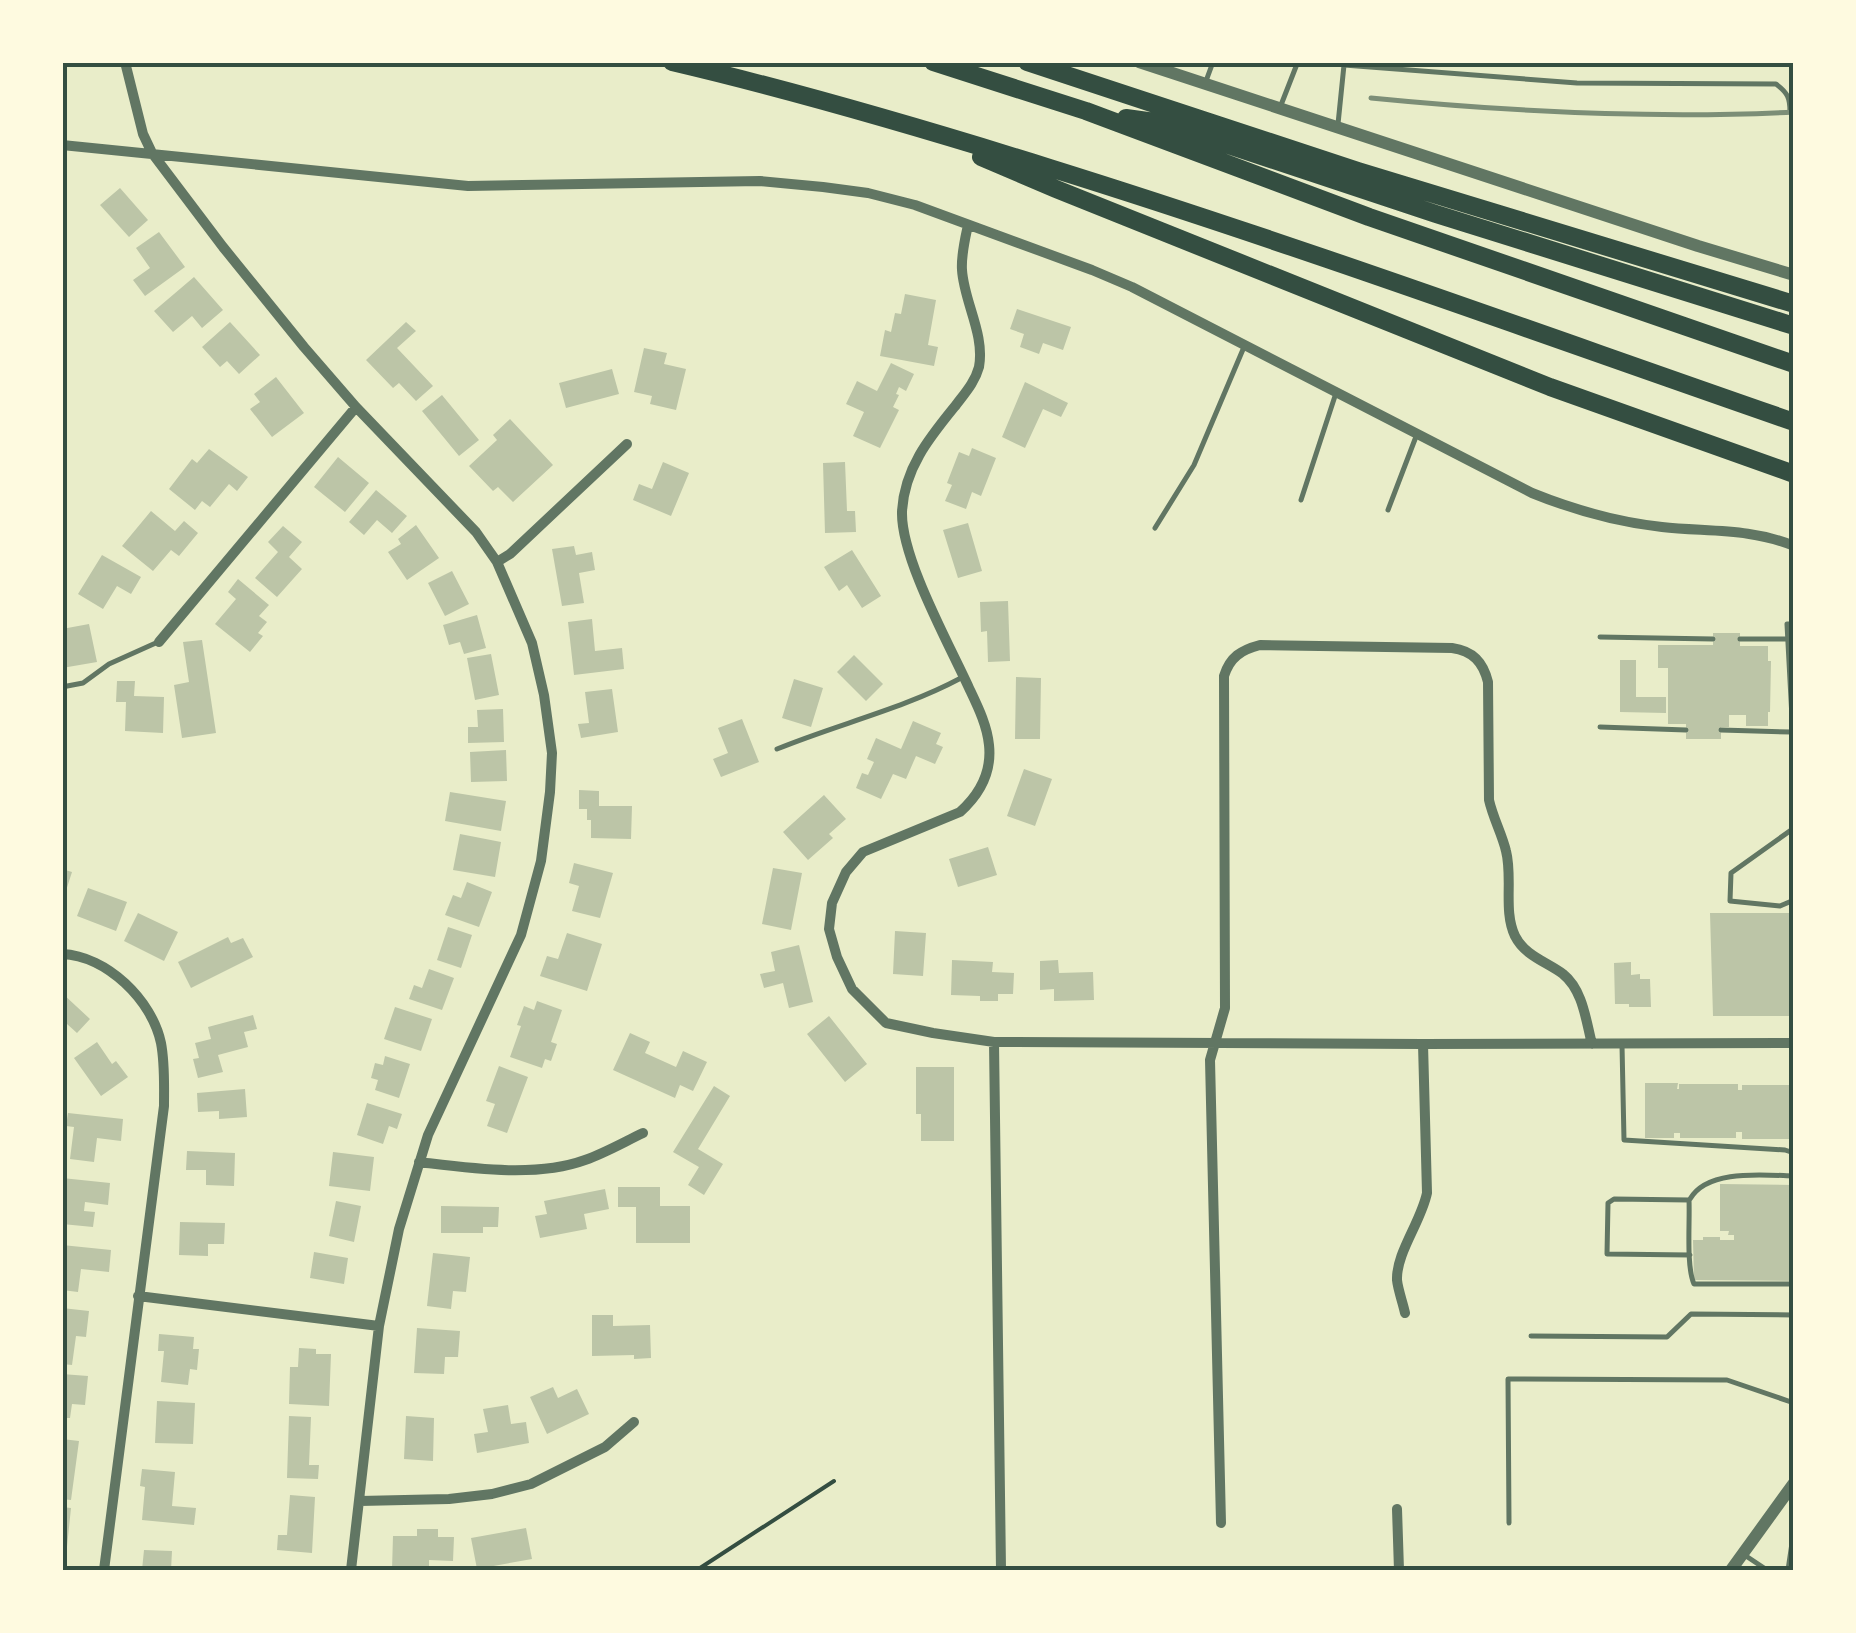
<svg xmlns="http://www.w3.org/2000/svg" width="1856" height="1633" font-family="'Roboto Serif',serif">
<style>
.building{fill:#bcc5a7}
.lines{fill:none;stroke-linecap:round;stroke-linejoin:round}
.path{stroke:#344e41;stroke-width:4}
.service{stroke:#617663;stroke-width:5}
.minor{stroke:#617663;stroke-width:10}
.tertiary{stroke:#617663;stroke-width:12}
.motorway{stroke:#344e41;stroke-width:18}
.rail{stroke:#7c8e77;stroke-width:5}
.neatline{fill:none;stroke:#344e41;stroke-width:4}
</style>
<rect width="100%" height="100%" fill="#e9edc9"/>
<!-- building -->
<path class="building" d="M120 188 148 220 129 237 100 205Z
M159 232 185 267 145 296 133 280 150 268 136 248Z
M194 277 223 310 202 328 192 316 173 332 154 311Z
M905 294 936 300 928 345 938 347 934 366 880 356 885 330 891 332 895 313 901 314Z
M1017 309 1071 327 1063 350 1043 343 1039 354 1020 347 1024 334 1010 329Z
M230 322 260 355 239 374 227 361 220 367 202 347Z
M406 322 416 331 397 348 433 386 416 401 399 383 393 388 366 360Z
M644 348 667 353 664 364 686 369 676 410 650 404 652 396 634 392Z
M891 363 914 374 906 391 899 387 896 394 899 395 893 407 899 410 880 448 853 436 864 412 846 404 857 381 877 391Z
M612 369 619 394 566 408 559 383Z
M276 377 304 413 272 437 250 409 260 402 254 394Z
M1025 382 1068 403 1061 417 1043 409 1025 448 1002 437Z
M442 395 479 440 459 456 422 411Z
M510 419 553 465 513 502 498 487 493 491 469 466 497 440 493 435Z
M972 448 996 458 981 496 972 492 966 509 945 501 952 485 947 483 959 452 969 456Z
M209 449 248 477 237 491 229 484 210 507 202 501 195 510 169 489 192 459 197 463Z
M338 457 369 483 345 512 314 487Z
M663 462 689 473 671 516 633 500 639 484 652 489Z
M845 462 847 511H855L856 532 825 533 823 463Z
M376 490 407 516 392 533 377 520 364 535 349 522Z
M151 511 175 531 184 521 198 533 179 556 171 550 153 571 122 546Z
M968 523 982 571 958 578 943 530Z
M416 525 439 558 407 580 388 552 401 544 398 539Z
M283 526 302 542 289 557 302 569 277 597 255 578 278 552 268 542Z
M574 546 576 555 592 552 595 570 579 573 584 603 562 606 552 549Z
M852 550 881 596 862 608 847 585 839 591 824 567Z
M102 555 141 577 131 594 117 586 103 609 78 594Z
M452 571 469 604 445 616 428 583Z
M238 579 269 605 259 616 267 622 258 633 263 636 250 652 215 624 236 599 228 592Z
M1008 601 1010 661 988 662 987 631 981 632 980 602Z
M477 615 486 648 464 654 460 642 449 645 443 625Z
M592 619 595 651 622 648 624 669 574 675 568 622Z
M89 624 97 662 62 668V629Z
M1713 633H1740V646H1768V661H1771L1770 712H1768V726H1746V715H1729V727H1721V739H1686V724H1668V668H1658V645H1713Z
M202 640 216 733 182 738 174 685 189 682 183 642Z
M491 654 499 695 475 700 467 658Z
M854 655 883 684 866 701 837 672Z
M1620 660H1636V697H1666V713L1620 712Z
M1016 677 1041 678 1040 739H1015Z
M794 679 823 688 811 727 782 718Z
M117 681H135L134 696 164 697 163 733 125 731 126 702H116Z
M612 689 618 732 581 738 578 724 589 723 585 692Z
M503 709 504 742 468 743V727H478L477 710Z
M742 719 759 762 721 777 713 759 728 753 718 728Z
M913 721 941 733 936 744 943 747 935 764 916 756 906 779 893 774 881 799 856 788 862 773 868 775 874 762 867 759 876 738 901 749Z
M506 750 507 781 471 782 470 752Z
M1024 769 1052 779 1035 826 1007 816Z
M579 790 599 791V806H632L631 839 591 838V820H587V809H579Z
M450 792 506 801 501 831 445 821Z
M824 795 846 819 829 834 833 838 808 860 783 832Z
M460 834 501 842 495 877 453 870Z
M988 847 997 875 958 887 949 859Z
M574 863 613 873 600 918 572 911 579 886 569 883Z
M773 868 802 873 791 930 762 924Z
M62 869 72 872 63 900 62 899Z
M467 882 492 892 479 927 445 915 453 895 461 898Z
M88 888 127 902 116 931 77 916Z
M138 913 178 932 164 961 124 941Z
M1710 913H1794V1016H1713Z
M448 927 472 935 461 968 437 960Z
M895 931 926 933 923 976 893 974Z
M567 933 602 944 587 991 540 976 547 956 558 959Z
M228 937 231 943 243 938 253 957 191 988 178 962Z
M799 945 813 1002 789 1008 783 983 764 988 760 974 775 971 771 952Z
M952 960 993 962 992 972 1014 973 1013 994H998V1001H980V996L951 995Z
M1058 960 1059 973 1093 972 1094 1000 1054 1001V989L1040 990V961Z
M1631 962V975L1640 974V979H1650L1651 1007H1629V1004H1615L1614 963Z
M429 969 454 978 442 1010 409 999 414 985 422 988Z
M62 993 90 1019 77 1033 67 1024 62 1029Z
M537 1001 562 1010 551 1042 557 1044 551 1061 545 1059 542 1068 510 1057 521 1026 517 1025 524 1006 534 1010Z
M395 1007 432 1019 421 1051 384 1039Z
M253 1015 257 1029 244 1032 248 1047 218 1055 223 1072 198 1078 193 1059 199 1058 195 1043 211 1039 208 1027Z
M829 1016 867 1064 845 1082 807 1034Z
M630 1033 650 1042 645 1053 676 1067 683 1051 707 1062 693 1091 680 1085 675 1098 613 1070Z
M97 1042 112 1064 116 1061 128 1077 101 1096 74 1058Z
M385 1056 410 1064 399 1098 375 1090 378 1080 371 1078 375 1063 383 1065Z
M499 1066 528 1077 507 1133 487 1126 495 1104 486 1101Z
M916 1067H954V1141H921V1114H916Z
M1645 1083H1678L1677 1089H1679V1084H1738V1090H1742V1085H1794V1139H1742V1132H1736V1138H1680V1133H1674V1138H1645Z
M714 1086 730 1096 698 1149 723 1164 704 1195 688 1185 699 1167 673 1152Z
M245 1089 247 1117 219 1119V1111L198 1112 197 1093Z
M367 1103 402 1114 397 1129 389 1126 383 1144 357 1135Z
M68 1113 123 1119 121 1141 97 1138 94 1162 70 1159 74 1127 66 1126Z
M187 1151 235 1153 234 1186 206 1185V1170H186Z
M333 1152 374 1157 370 1191 329 1186Z
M62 1178 110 1183 108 1205 85 1202 84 1211 95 1212 93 1227 62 1224Z
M1720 1184 1794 1185V1281L1694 1280 1693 1240H1703V1237H1720V1240H1734V1235H1728L1729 1231H1720Z
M618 1187H660V1206H690V1243H636V1207H618Z
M605 1189 609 1209 584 1214 587 1229 540 1238 535 1216 547 1214 544 1201Z
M336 1201 361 1206 354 1242 329 1236Z
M441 1206 499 1207 498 1227H483V1233H441Z
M180 1222 225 1223 224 1244H208V1256L179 1255Z
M62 1245 111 1250 109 1272 81 1269 78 1292 62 1290Z
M314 1252 348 1258 344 1284 310 1278Z
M433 1253 470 1257 466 1292 453 1291 451 1309 427 1306Z
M62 1308 89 1311 86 1337 76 1336 72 1365 62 1364Z
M592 1315H613V1326L650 1325 651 1358 634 1359V1355L592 1356Z
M417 1328 460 1331 458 1357H445L444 1374 414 1373Z
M159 1334 194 1337 193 1349H199L197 1370 190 1369 188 1385 161 1382 164 1351H158Z
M299 1348 316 1349V1354H331L329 1406 289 1404 290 1367H298Z
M62 1374 88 1376 85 1405 72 1404 70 1418H62Z
M553 1387 558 1398 577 1389 589 1414 547 1434 530 1397Z
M157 1401 195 1403 193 1444 155 1443Z
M508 1405 511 1424 526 1422 529 1443 477 1453 474 1434 488 1432 483 1409Z
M289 1416 311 1417 309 1465H319L318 1479 287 1478Z
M406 1416 434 1418 433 1461 404 1459Z
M62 1439 79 1441 71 1500 62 1499Z
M142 1469 175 1472 172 1506 196 1508 194 1525 142 1520 145 1487 140 1486Z
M290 1495 315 1497 312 1553 277 1550 278 1535H287Z
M62 1507 71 1508 65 1566H62Z
M526 1528 532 1559 477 1569 471 1538Z
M417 1529H438V1537H454L453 1561 429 1560V1570H392L393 1536H417Z
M144 1550 172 1551 171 1570H142Z"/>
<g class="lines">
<!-- path -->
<path class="path" d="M697 1570 834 1481"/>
<!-- service -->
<path class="service" d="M1344 65 1577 83 1776 84C1788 93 1790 98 1790 112
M1206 81 1213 62
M1281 105 1297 64
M1338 124 1344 65
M1301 500 1336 393
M1388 510 1417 434
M1155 528 1194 465 1244 347
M1794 624H1787L1794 755
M1600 637 1713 639
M1740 639H1787
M62 687 83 683 109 664 158 642
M1600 727 1686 730
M1721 730 1791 732
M777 749C838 724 903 709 961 678
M1794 828 1731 873 1730 901 1780 906 1794 900
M1622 1045 1624 1140 1785 1150 1794 1153
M1690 1199C1707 1169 1762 1175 1794 1176
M1690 1255 1607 1254 1608 1203 1614 1199 1689 1200C1690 1222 1686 1266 1694 1284H1794
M1531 1336 1667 1337 1691 1314 1794 1315
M1509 1523 1508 1379 1727 1380 1794 1403
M1746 1556 1767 1570
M1788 1570 1792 1543"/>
<!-- minor -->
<path class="minor" d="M125 62 143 134 152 153 223 247 304 347 356 407 476 532 497 562 532 643 544 695 552 753 550 792 541 861 521 935 428 1135 399 1229 379 1326 351 1570
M62 145 468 186 760 181 823 187 868 193 915 205 1092 270 1132 287 1532 493C1574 510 1616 522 1662 527 1707 532 1751 528 1794 546
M968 225C965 239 961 255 962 270 964 302 985 334 979 367 975 382 965 393 956 405 930 437 904 468 902 512 901 558 949 644 969 688 978 707 987 725 989 745 992 773 980 794 960 812L863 852 846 872 832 903 829 929 837 957 852 989 886 1023 933 1033 994 1042 1423 1044 1794 1043
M497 562 510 554 627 444
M159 642 356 407
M62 954C107 956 152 1000 161 1043 165 1064 164 1085 164 1106L104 1570
M994 1042 1001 1570
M419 1162C469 1168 536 1178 585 1160 605 1153 624 1142 643 1133
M138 1296 379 1326
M1405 1313C1403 1303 1398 1290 1397 1280 1396 1253 1421 1222 1427 1193L1423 1044
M360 1501 449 1499 492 1494 531 1484 605 1447 634 1422
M1397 1509 1399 1570
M1221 1523 1210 1060 1225 1008 1224 676C1230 657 1241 650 1260 645L1452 648C1473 651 1483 662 1488 682L1489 800C1493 818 1502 834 1506 851 1513 878 1503 911 1515 936 1525 956 1547 962 1563 974 1583 990 1586 1021 1592 1044"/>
<!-- tertiary -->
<path class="tertiary" d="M1139 62 1698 246 1794 275
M1731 1570 1794 1483"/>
<!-- motorway -->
<path class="motorway" d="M672 62C800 92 925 129 1050 168 1300 246 1546 336 1794 422
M933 62 1086 111 1369 217 1794 364
M1027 62 1358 171 1794 304
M1126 118 1162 123 1436 214 1794 326
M981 157 1056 189 1550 387 1794 474"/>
<!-- rail -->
<path class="rail" d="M1371 98C1512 112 1652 119 1794 112"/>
</g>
<!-- border -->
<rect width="1856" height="1633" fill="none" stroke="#fefae0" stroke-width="130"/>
<rect x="65" y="65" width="1726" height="1503" class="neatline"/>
</svg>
